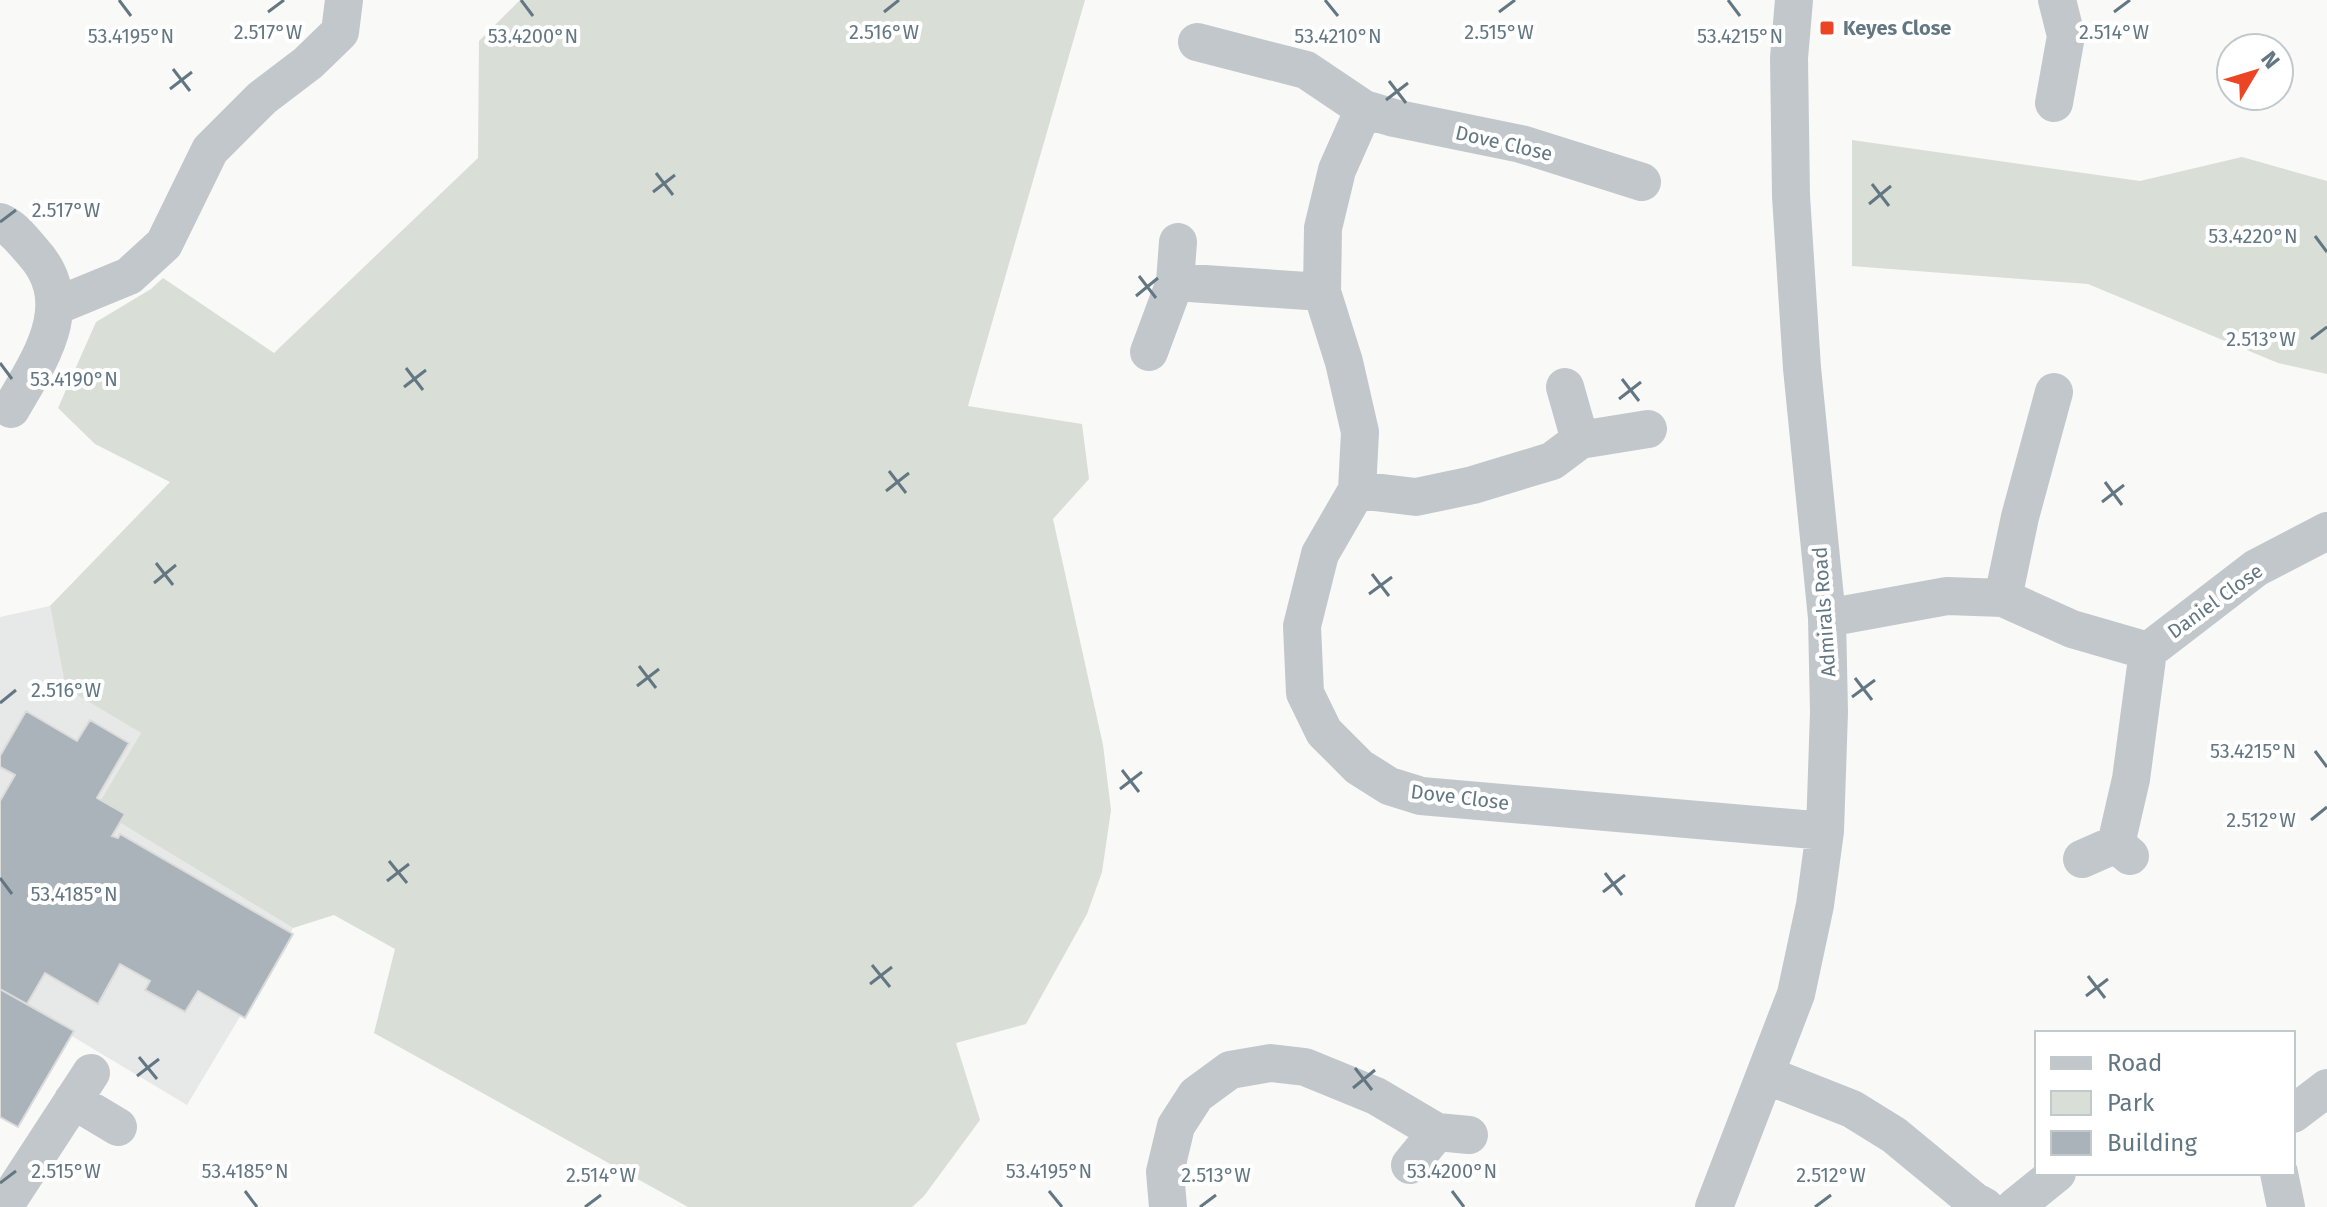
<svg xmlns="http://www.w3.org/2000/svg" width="2327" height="1207" font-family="'Fira Sans',sans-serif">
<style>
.built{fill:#e7e9e8}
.green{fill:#d9ded6}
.building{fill:#a9b3b9;stroke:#dbdbd9;stroke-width:2}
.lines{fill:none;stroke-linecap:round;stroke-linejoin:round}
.minor{stroke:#c2c7cb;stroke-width:38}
.ticks{fill:none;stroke:#637783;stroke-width:3}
.poi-dot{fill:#eb4525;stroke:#fff;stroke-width:3}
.labels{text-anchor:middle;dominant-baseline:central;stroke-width:8;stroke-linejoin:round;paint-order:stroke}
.poi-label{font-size:20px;font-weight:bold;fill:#637783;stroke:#fff;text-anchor:start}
.street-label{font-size:20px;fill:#637783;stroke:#fff}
.ticks-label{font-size:20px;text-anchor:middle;fill:#637783;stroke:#fff;stroke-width:8;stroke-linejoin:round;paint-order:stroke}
</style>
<rect width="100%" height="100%" fill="#f9f9f7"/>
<!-- built -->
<path class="built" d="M50 606 67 688 141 733 96 808 293 928 187 1105 0 993V617Z"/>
<!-- green -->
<path class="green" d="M520 0H1085L968 406 1082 424 1089 479 1053 519 1103 745 1111 810 1102 872 1087 914 1026 1024 956 1043 980 1120 924 1196 912 1207H688L374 1033 395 949 334 915 293 928 96 808 141 733 66 688 50 606 170 482 95 444 58 408 96 322 151 289 163 278 274 353 478 158 479 41Z
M1852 140 2140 181 2242 157 2327 181V374L2278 363 2088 284 1852 266Z"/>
<!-- building -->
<path class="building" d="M26 711 77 741 90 720 129 743 97 798 125 814 112 836 118 838 120 834 293 934 245 1018 198 991 185 1012 145 990 150 981 120 964 98 1004 45 973 27 1004 0 989V801L15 775 0 767V756Z
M0 989 74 1031 18 1127 0 1117Z"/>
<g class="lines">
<!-- minor -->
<path class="minor" d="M1197 42 1306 70 1364 109 1394 118 1521 144 1642 182
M2054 103 2066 36 2057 0
M1364 109 1337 170 1323 228 1322 292 1344 362 1360 432 1357 490 1320 554 1302 626 1305 693 1324 732 1359 767 1389 786 1421 796 1825 831
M0 222C14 228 22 240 32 251 80 303 40 359 11 409
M1175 282 1322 292
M56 306 129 276 164 244 210 150 262 98 308 63 340 32 344 0
M1149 352 1175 282 1178 242
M1565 387 1580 440
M1357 490 1416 497 1473 485 1552 461 1580 440 1648 429
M2003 598 2020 517 2054 392
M1827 618 1947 596 2003 598 2072 629 2148 651 2256 568 2327 531
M2116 844 2131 779 2148 651
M2082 859 2116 844 2130 856
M1766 1075 1852 1109 1894 1135 1974 1201 1985 1207
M73 1100 118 1127
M2293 1114 2327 1088
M1410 1165 1437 1132
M2279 1173 2286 1207
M11 1196 91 1073
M1168 1207 1165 1172 1176 1126 1196 1095 1230 1070 1271 1063 1305 1067 1376 1096 1437 1132 1469 1135
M1714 1207 1796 994 1815 905 1825 831 1829 712 1827 618 1802 368 1791 196 1789 58 1794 0
M2015 1207 2057 1173"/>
</g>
<!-- ticks -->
<path class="ticks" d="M119 0 131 16M521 0 533 16M1325 0 1338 16M1728 0 1740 16M268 12 284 0M884 12 899 0M1499 12 1515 0M2114 12 2130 0M173 69 190 91M1389 81 1406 103M170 89 192 72M1386 100 1408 83M656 173 673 195M1872 184 1889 206M653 192 675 175M1869 204 1891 186M0 222 16 210M2315 236 2327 252M1139 276 1156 298M1136 296 1158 278M2311 339 2327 327M0 363 12 379M406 368 423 390M1622 379 1639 401M404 387 426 370M1619 399 1641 382M889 471 906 493M2105 482 2122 505M886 491 909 473M2102 502 2124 485M156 563 173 585M1372 574 1389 596M154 583 176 565M1369 594 1392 577M639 666 656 688M1855 678 1872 700M637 686 659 669M1852 697 1875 680M0 703 16 690M2315 751 2327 767M1122 770 1139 792M1120 789 1142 772M2311 820 2327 807M389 861 407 883M1605 873 1622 895M0 878 12 894M387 881 409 864M1603 892 1625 875M872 965 890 987M2088 976 2105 998M870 984 892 967M2086 996 2108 979M139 1057 157 1079M1355 1068 1372 1090M137 1076 159 1059M1353 1088 1375 1070M0 1183 16 1171M245 1191 257 1207M1049 1191 1062 1207M1452 1191 1464 1207M585 1207 601 1195M1200 1207 1216 1195M1815 1207 1831 1195"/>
<!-- markers -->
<rect class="poi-dot" x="1819" y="20" width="16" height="16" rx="4"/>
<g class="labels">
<!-- poi labels -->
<g class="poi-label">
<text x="1843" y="28">Keyes Close</text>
</g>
<!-- street labels -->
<g class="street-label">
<text transform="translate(1504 143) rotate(13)">Dove Close</text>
<text transform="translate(2215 601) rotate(-36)">Daniel Close</text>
<text transform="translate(1824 612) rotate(-94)">Admirals Road</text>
<text transform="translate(1460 797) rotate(7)">Dove Close</text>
</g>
</g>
<g class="ticks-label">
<text x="268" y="39">2.517°W</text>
<text x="884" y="39">2.516°W</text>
<text x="1499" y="39">2.515°W</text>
<text x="2114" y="39">2.514°W</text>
<text x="131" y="43">53.4195°N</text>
<text x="533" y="43">53.4200°N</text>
<text x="1740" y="43">53.4215°N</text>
<text x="1338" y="43">53.4210°N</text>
<text x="66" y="217">2.517°W</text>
<text x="2253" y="243">53.4220°N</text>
<text x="2261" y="346">2.513°W</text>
<text x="74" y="386">53.4190°N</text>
<text x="66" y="697">2.516°W</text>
<text x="2253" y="758">53.4215°N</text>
<text x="2261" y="827">2.512°W</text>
<text x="74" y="901">53.4185°N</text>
<text x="66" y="1178">2.515°W</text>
<text x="245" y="1178">53.4185°N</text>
<text x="1049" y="1178">53.4195°N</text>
<text x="1452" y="1178">53.4200°N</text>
<text x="601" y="1182">2.514°W</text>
<text x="1216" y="1182">2.513°W</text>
<text x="1831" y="1182">2.512°W</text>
</g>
<!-- legend -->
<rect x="2035" y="1031" width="260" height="144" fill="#ffffff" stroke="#c1c9cd" stroke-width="2"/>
<rect x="2051" y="1057" width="40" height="12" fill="#c2c7cb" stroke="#c1c9cd" stroke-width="2"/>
<text x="2107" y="1071" font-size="24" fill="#637783">Road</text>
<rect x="2051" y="1091" width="40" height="24" fill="#d9ded6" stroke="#c1c9cd" stroke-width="2"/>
<text x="2107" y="1111" font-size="24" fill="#637783">Park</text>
<rect x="2051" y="1131" width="40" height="24" fill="#a9b3b9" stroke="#c1c9cd" stroke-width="2"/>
<text x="2107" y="1151" font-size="24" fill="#637783">Building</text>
<!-- north arrow -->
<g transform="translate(2255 72) rotate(52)"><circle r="38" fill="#ffffff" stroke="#c1c9cd" stroke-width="2"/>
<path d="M0-6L14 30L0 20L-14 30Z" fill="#eb4525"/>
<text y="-12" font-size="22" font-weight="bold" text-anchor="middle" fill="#637783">N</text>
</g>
</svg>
